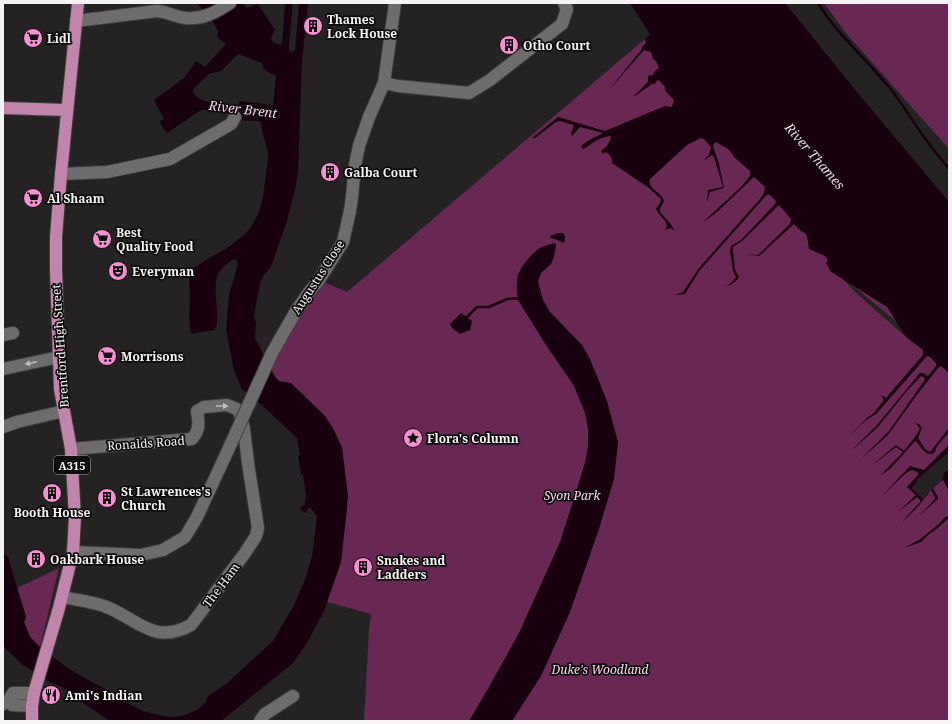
<svg xmlns="http://www.w3.org/2000/svg" width="952" height="724" font-family="'Noto Serif',serif">
<style>
.green{fill:#682853;fill-rule:evenodd}
.water{fill:#18000f;fill-rule:evenodd}
.pier{fill:#242223}
.lines{fill:none;stroke-linecap:round;stroke-linejoin:round}
.stream{stroke:#18000f;stroke-width:2.5}
.minor-casing{stroke:#413e3f;stroke-width:14}
.major-casing{stroke:#413e3f;stroke-width:14}
.minor{stroke:#6f6c6e;stroke-width:12}
.major{stroke:#c185ab;stroke-width:12}
.minor-bridge-casing{stroke:#413e3f;stroke-width:14;stroke-linecap:butt}
.minor-bridge{stroke:#6f6c6e;stroke-width:12}
.oneway{fill:#bfbdbe}
.labels{text-anchor:middle;dominant-baseline:central;stroke-width:3.5;stroke-linejoin:round;paint-order:stroke}
.shield{fill:#0d0b0c;stroke:#afadae;stroke-width:1}
.shield-label{font-size:11px;font-weight:bold;fill:#f5f3f4}
.poi-label{font-size:12px;font-weight:bold;fill:#f5f3f4;stroke:#0d0b0c;text-anchor:start}
.street-label{font-size:12px;fill:#f5f3f4;stroke:#0d0b0c}
.park-label{font-size:12px;font-style:italic;fill:#fdd3ec;stroke:#0d0b0c}
.water-label{font-size:13px;font-style:italic;fill:#f8cde6;stroke:#0d0b0c}
</style>
<rect width="100%" height="100%" fill="#242223"/>
<!-- green -->
<path class="green" d="M824 3H949V149L845 32Z
M652 34 949 349V452L919 478 912 488 923 499 929 492 942 480 944 473 949 469V721H364L369 630 371 614 327 602 341 562 347 506 269 365 319 280 347 292 645 39ZM828 260 837 271 870 300 901 325 921 348 906 337 855 292 827 262Z
M59 568 40 647 30 637 24 622 26 617 17 588Z"/>
<!-- water -->
<path class="water" d="M197 3H243L246 8 258 4 275 30 271 38 273 43 282 45 285 3H293L289 46 291 52 295 48 299 3H308L302 62 298 171 296 185 287 221 271 267 263 276 260 283 254 316 256 323 255 338 275 377 279 381 291 383 325 416 333 428 342 447 348 496 346 517 341 562 324 611 308 641 293 663 221 721H110L82 702 64 688 50 682 23 665 3 646V553L8 557 26 617 24 622 30 637 40 647 69 669 112 693 131 705 143 711 155 714 170 717 182 716 197 710 205 703 208 696 226 684 273 641 294 605 305 580 312 557 317 517 310 507 305 513 300 509 305 503 306 495 303 475H301L298 456 300 455 297 438 263 406 242 389 234 370 226 330 229 295 238 264 236 260 234 259C207 274 218 293 217 318 217 323 217 326 214 330L191 334 189 317 190 301 189 271 213 256 230 246 245 234 251 227 259 212 263 197 268 158V152L263 135 261 122 258 121 237 120V114L206 110H201L167 133 159 122 164 119 154 100 184 78 196 61 205 67 226 44 217 37 218 31 212 20ZM238 54 262 63C263 71 270 73 276 76L273 105 240 101 238 107C227 106 205 103 197 97 196 96 193 92 193 91L195 87 209 74 221 71Z
M630 3H785L861 97 949 202V373L941 366 938 368 916 396 888 435 861 459 889 431 924 381 925 378 921 376 906 392 877 428 851 451 877 425 920 373H923L928 376 936 366V363L930 357 927 356 877 413 865 421 849 436 867 418 873 414 884 400 881 395 886 398 923 355V350L906 337 887 307 830 271 829 268 826 263 828 260 825 256 809 249 807 236 805 233 801 231 794 224 759 256 746 254 758 255 790 224 791 219 779 205 742 241 733 247V251L735 270 739 277C737 282 731 284 726 287L736 278 733 270 730 251 731 246 741 240 775 204 776 201 769 194 767 195 763 199 700 270 685 294 674 295 683 292 699 268 760 199 764 193 765 187 754 177 717 212 702 223 741 187 750 176V171L734 157 731 152 728 149 716 142 714 144 713 146 719 164 724 188 710 192 707 202 708 190 723 187 714 157 712 155 703 161 709 155 711 147 704 139 701 138 687 145 650 179C647 189 661 191 664 201L660 209V212L670 223 675 231 671 228 665 230C671 222 660 218 656 209L660 203 661 199 649 188 612 163C613 158 609 153 605 152L603 154 601 151 607 146 611 138 610 136C605 137 600 138 596 141 591 143 588 147 583 149L581 146C589 139 594 138 603 133L580 127 572 136 571 134 574 125 560 121 556 122 535 138H532L558 117 605 131 665 106 672 107 674 100C671 96 664 92 665 87L659 80 656 81 655 84H652L635 96 633 97 648 82V76L653 75 655 71 659 68 656 61 653 59 651 52 644 50 608 91 642 49V47L646 43 645 39 650 34Z
M558 233H563L565 236V241L563 243 558 240 551 238 550 236Z
M555 243 556 245 554 257 551 264 541 273 538 281 539 286 543 300 550 312 582 345 590 359 607 401 618 442 614 479 599 529 570 612 541 676 512 721H469L489 687 519 633 560 542 585 463 588 446V429L585 413 574 386 546 345 518 300C517 292 516 282 518 275 522 265 531 254 540 248 544 246 550 244 555 243Z
M461 313 472 321 470 330 460 334 452 328 450 324Z
M916 423 919 424 922 428 918 438 925 449 930 452 949 428V432L937 446 935 452 932 454H928L922 449 917 442 915 441 891 468 880 476 903 452 896 447 871 466 896 445 904 451 915 437 920 429Z
M949 445V452L919 478 912 488 923 499 929 492 942 480 944 473 949 469V476L948 477 949 483V491L943 480 937 484 933 489 938 497V499L920 515 935 499V497L931 490C922 502 913 513 902 522L921 501 917 497 898 512 916 495 907 487 918 475V472L912 470 906 473 882 496 910 466 924 470Z
M949 516V518L934 531 928 535 921 542 904 548 919 540 939 524 945 517Z"/>
<!-- pier -->
<path class="pier" d="M293 3H295L291 46 292 50 293 49 294 45 297 3H299L295 48V50L291 52 289 50V46Z"/>
<g class="lines">
<!-- stream -->
<path class="stream" d="M818 3C838 36 869 61 893 92 902 104 910 117 919 130 928 143 938 156 949 169
M467 317 477 307H489L507 299 521 298"/>
<!-- minor casing -->
<g class="minor-casing">
<path id="minor" d="M76 21 157 11C168 12 176 17 185 18 203 20 216 12 230 3
M384 83 398 86 469 93 490 80 562 24 567 9 564 3
M61 174 107 172 170 159 231 124 235 117
M3 335 13 333
M272 353 296 311 310 291 319 280 343 242 350 211 352 197 355 165 359 146 369 117 384 83 395 3
M3 369 59 357
M3 427 17 422 64 411
M71 449 192 439C200 429 199 424 197 411
M73 552 141 555 163 550 185 537 197 517 229 448
M62 597C76 600 90 601 104 606 137 618 153 646 191 625L245 553 256 536 258 528 248 463 244 429 239 410 227 405 204 407 197 411
M9 700 12 705 32 706
M3 704 9 700 13 693H34
M260 721 265 714 293 696"/>
</g>
<!-- major casing -->
<g class="major-casing">
<path id="major" d="M3 108 67 110
M32 721V706L34 693 59 608 73 552 75 517 71 449 60 389 56 269V237L61 174 78 3"/>
</g>
<!-- minor -->
<use href="#minor" class="minor"/>
<!-- major -->
<use href="#major" class="major"/>
<!-- minor-bridge casing -->
<g class="minor-bridge-casing">
<path id="minor-bridge" d="M229 448 272 353"/>
</g>
<!-- minor-bridge -->
<use href="#minor-bridge" class="minor-bridge"/>
</g>
<!-- one-way arrows -->
<defs><path id="oneway-solid" d="M-6-.8H1V-3.2L6.5 0L1 3.2V.8H-6Z"/></defs>
<g class="oneway">
<use href="#oneway-solid" transform="translate(31 363) rotate(168)"/>
<use href="#oneway-solid" transform="translate(222 406)"/>
</g>
<!-- icons -->
<defs>
<g id="building-disc" transform="scale(1)"><circle r="9.5" fill="#f590d1" stroke="#0d0b0c"/><path d="M-4-6H4V6H1V3H-1V6H-4ZM-2.5-4.3h1.7v1.8h-1.7ZM.8-4.3h1.7v1.8H.8ZM-2.5-1h1.7V.8h-1.7ZM.8-1h1.7V.8H.8Z" fill="#111"/></g>
<g id="supermarket-disc" transform="scale(1)"><circle r="9.5" fill="#f590d1" stroke="#0d0b0c"/><path d="M-6-5.5h2.5l.6 2H6L4.5 2H-2.5L-4.4-4H-6ZM-1.5 3.2a1.3 1.3 0 1 0 .1 0ZM3 3.2a1.3 1.3 0 1 0 .1 0Z" fill="#111"/></g>
<g id="theatre-disc" transform="scale(1)"><circle r="9.5" fill="#f590d1" stroke="#0d0b0c"/><path d="M-5-5.5Q0-4 5-5.5V0Q5 5 0 6Q-5 5-5 0ZM-3.3-2.5H-1v1.5H-3.3ZM1-2.5H3.3v1.5H1ZM-2.8 1Q0 5.5 2.8 1Z" fill="#111"/></g>
<g id="sight-disc" transform="scale(1)"><circle r="9.5" fill="#f590d1" stroke="#0d0b0c"/><path d="M0-6L1.8-2.2L6-1.7L2.9 1.2L3.7 5.4L0 3.3L-3.7 5.4L-2.9 1.2L-6-1.7L-1.8-2.2Z" fill="#111"/></g>
<g id="restaurant-disc" transform="scale(1)"><circle r="9.5" fill="#f590d1" stroke="#0d0b0c"/><path d="M-5-6h1v4h1v-4h1v4h1v-4h1v5L-1.5 .5V6h-2V.5L-5-1ZM5-6V6H3V1.5H1.5Q1.5-4 5-6Z" fill="#111"/></g>
</defs>
<g fill-rule="evenodd">
<use href="#building-disc" x="313" y="26"/>
<use href="#supermarket-disc" x="33" y="38"/>
<use href="#building-disc" x="509" y="45"/>
<use href="#building-disc" x="330" y="172"/>
<use href="#supermarket-disc" x="33" y="198"/>
<use href="#supermarket-disc" x="102" y="239"/>
<use href="#theatre-disc" x="118" y="271"/>
<use href="#supermarket-disc" x="107" y="356"/>
<use href="#sight-disc" x="413" y="438"/>
<use href="#building-disc" x="52" y="493"/>
<use href="#building-disc" x="107" y="498"/>
<use href="#building-disc" x="36" y="559"/>
<use href="#building-disc" x="363" y="567"/>
<use href="#restaurant-disc" x="51" y="695"/>
</g>
<g class="labels">
<!-- shield labels -->
<rect class="shield" x="54" y="456" width="36" height="18" rx="3"/>
<g class="shield-label">
<text x="72" y="465">A315</text>
</g>
<!-- poi labels -->
<g class="poi-label">
<text x="327" y="19">Thames<tspan x="327" dy="14">Lock House</tspan></text>
<text x="47" y="38">Lidl</text>
<text x="523" y="45">Otho Court</text>
<text x="344" y="172">Galba Court</text>
<text x="47" y="198">Al Shaam</text>
<text x="116" y="232">Best<tspan x="116" dy="14">Quality Food</tspan></text>
<text x="132" y="271">Everyman</text>
<text x="121" y="356">Morrisons</text>
<text x="427" y="438">Flora's Column</text>
<text x="121" y="491">St Lawrences's<tspan x="121" dy="14">Church</tspan></text>
<text x="52" y="512" text-anchor="middle">Booth House</text>
<text x="50" y="559">Oakbark House</text>
<text x="377" y="560">Snakes and<tspan x="377" dy="14">Ladders</tspan></text>
<text x="65" y="695">Ami's Indian</text>
</g>
<!-- street labels -->
<g class="street-label">
<text transform="translate(318 277) rotate(-57)">Augustus Close</text>
<text transform="translate(60 346) rotate(-94)">Brentford High Street</text>
<text transform="translate(146 443) rotate(-4)">Ronalds Road</text>
<text transform="translate(221 585) rotate(-53)">The Ham</text>
</g>
<!-- park labels -->
<g class="park-label">
<text x="572" y="495">Syon Park</text>
<text x="600" y="669">Duke's Woodland</text>
</g>
<!-- water labels -->
<g class="water-label">
<text transform="translate(243 109) rotate(7)">River Brent</text>
<text transform="translate(815 156) rotate(49)">River Thames</text>
</g>
</g>
<!-- border -->
<rect width="952" height="724" fill="none" stroke="#f5f3f4" stroke-width="8"/>
</svg>
